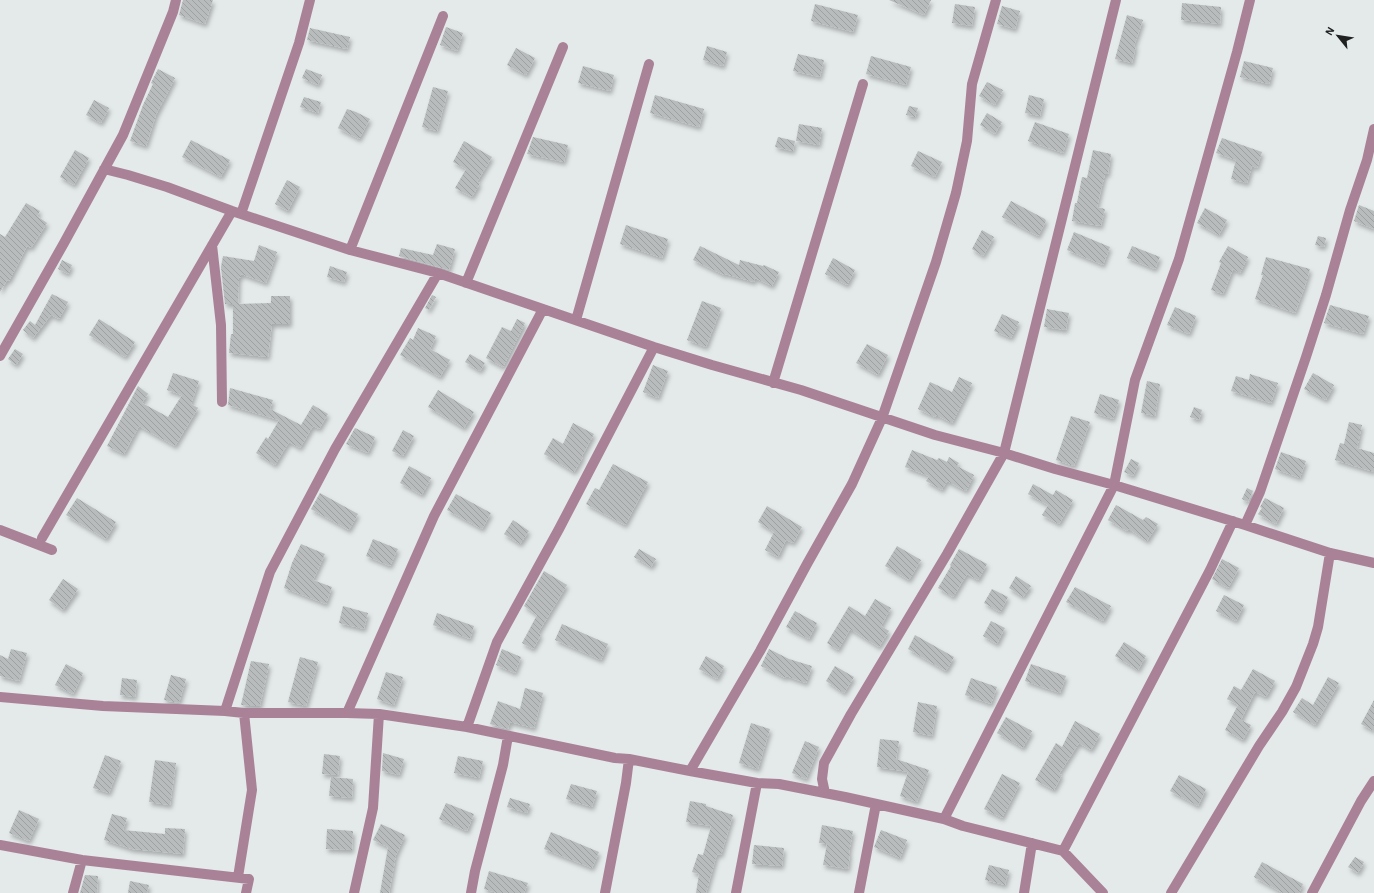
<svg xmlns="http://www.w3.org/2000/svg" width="1374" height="893" font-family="'Alegreya Sans',sans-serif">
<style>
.building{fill:url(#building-back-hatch);filter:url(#shadow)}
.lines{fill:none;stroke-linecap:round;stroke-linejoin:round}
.street{stroke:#a98298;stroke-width:10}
</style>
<defs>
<pattern id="building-back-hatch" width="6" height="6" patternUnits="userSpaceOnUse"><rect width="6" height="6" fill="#b8bcbc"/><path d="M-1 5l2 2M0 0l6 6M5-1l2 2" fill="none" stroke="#9ea1a1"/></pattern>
<filter id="shadow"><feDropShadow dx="2" dy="3.5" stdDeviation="2" flood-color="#0004"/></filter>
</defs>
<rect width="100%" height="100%" fill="#e4e9e9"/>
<!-- building -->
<path class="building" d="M183 0H213L205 24 179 15Z
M889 0H931L924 15Z
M1182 3 1221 7 1220 24 1181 20Z
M815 4 858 15 853 32 811 21Z
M955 4 975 7 972 26 952 23Z
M1002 6 1020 11 1015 29 997 24Z
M1127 15 1143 20 1134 46H1136L1132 63 1115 59Z
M446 27 463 33 457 51 440 45Z
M310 28 350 37 347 49 307 40Z
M707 46 727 52 723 66 703 60Z
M516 48 535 58 526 75 507 65Z
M798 54 824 60 820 77 793 71Z
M871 56 911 67 906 85 866 74Z
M1244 61 1273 68 1269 84 1240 77Z
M583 66 614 75 610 91 578 83Z
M158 69 175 78 156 115 146 146 130 141 143 105 153 84 151 83Z
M306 69 322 75 318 85 302 78Z
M987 82 1003 90 995 105 979 96Z
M433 87 448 91 437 131 422 127Z
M655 95 704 109 699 127 650 113Z
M1029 95 1044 99 1040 116 1025 113Z
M304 97 321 102 318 113 300 107Z
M94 100 109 108 101 123 86 115Z
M909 106 918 108 915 117 906 115Z
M347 109 356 112 370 119 359 139 338 128Z
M987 113 1002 122 995 134 980 125Z
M1035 122 1069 134 1063 153 1028 141Z
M799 124 822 128 819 145 796 141Z
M533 137 568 145 564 162 527 154Z
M778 137 795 141 793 151 775 147Z
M1222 138 1262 152 1257 168 1252 166 1247 183 1231 179 1236 160 1216 153Z
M191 140 230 160 221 177 182 157Z
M464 141 492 157 477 182 480 183 472 197 455 188 466 169 453 162Z
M75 150 89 158 74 185 60 177Z
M1093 150 1111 154 1108 174H1105L1097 207 1105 209 1101 226 1072 221 1075 203H1077L1082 177 1087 178Z
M918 151 942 162 935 177 911 166Z
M287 180 300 187 288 211 275 204Z
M1011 201 1045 219 1046 221 1038 236 1002 217Z
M26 203 40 211 37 216 47 223 31 248 27 246 9 281 7 280 0 292V234L5 237Z
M1359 205 1374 211V229L1354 221Z
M1205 208 1227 220 1219 235 1197 223Z
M626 225 668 239 662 258 620 244Z
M982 230 994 237 983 256 972 249Z
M1074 232 1110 247 1103 265 1067 250Z
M1318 236 1326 238 1324 247 1315 245Z
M437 244 455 249 449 270 399 256 401 248 433 255Z
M259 245 277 252 266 283 241 274V278L239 277 238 304 271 303V296H290V324H272L268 357 229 353 231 334H233V304H225L221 267 223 256 254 261Z
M700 246 739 265 740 260 763 266 764 265 779 272 772 286 755 278 754 282 725 274 724 275 693 260Z
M1132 246 1160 257 1155 269 1127 258Z
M1228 246 1248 257 1240 273 1233 269 1223 294 1211 290 1221 263 1219 262Z
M1266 257 1310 269 1305 286 1295 313 1255 299 1263 275H1261Z
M833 258 855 270 847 285 825 274Z
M62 260 72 265 68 274 58 269Z
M330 266 347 272 344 282 327 277Z
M52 294 68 302 59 319 51 315 33 338 23 330 30 321 35 325Z
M432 295 436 297 429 310 425 308Z
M702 301 721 308 706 347 687 340Z
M1330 305 1369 316 1363 334 1324 323Z
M1175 307 1196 316 1189 334 1167 325Z
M1047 309 1069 313 1066 330 1044 327Z
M1002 314 1019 322 1011 338 994 331Z
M99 319 135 342 125 357 89 335Z
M517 319 525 323 503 367 486 358 502 327 511 331Z
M418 328 436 336 430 349 450 360 440 377 400 355 410 338 413 340Z
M867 344 888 355 878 375 856 363Z
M15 349 23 354 16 365 8 359Z
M470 354 485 363 480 371 465 362Z
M653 365 668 371 658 398 643 392Z
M173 373 199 381 191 404 198 408 175 446 139 426 124 454 107 446 138 386 148 394 142 403 168 417 182 395 167 390Z
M1313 373 1334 385 1326 400 1304 389Z
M1250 374 1278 383 1271 403 1231 391 1236 376 1249 380Z
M959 377 972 383 952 423 936 415 935 417 918 409 930 382 952 392Z
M1147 381 1160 384 1155 416 1141 413Z
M230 388 273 400 270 409 301 425 313 405 328 414 319 429 313 426 300 448 289 442 275 465 256 453 266 437 268 439 279 420 228 405Z
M438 390 474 412 464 428 428 407Z
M1100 394 1119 400 1113 419 1094 413Z
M1194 407 1202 410 1199 420 1190 417Z
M1071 416 1090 422 1074 466 1056 460Z
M1349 422 1362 425 1357 448 1374 453V472L1335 460 1340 443 1344 444Z
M573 423 594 434 582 456 583 457 574 472 544 454 553 438 563 444Z
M355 428 375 437 368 453 346 444Z
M403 430 414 436 403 456 392 451Z
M912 450 937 460 939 458 947 462 949 457 959 463 957 466 974 475 966 491 947 481 942 490 926 481 929 476 905 467Z
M1281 452 1306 461 1300 478 1275 469Z
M1131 459 1139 463 1133 476 1124 472Z
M613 464 648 482 625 525 586 504 595 488 599 490Z
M409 466 431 478 422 495 400 483Z
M1033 484 1053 495 1056 490 1073 500 1059 524 1042 515 1048 505 1028 494Z
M1247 488 1253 491 1248 502 1242 499Z
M320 493 358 514 349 530 311 509Z
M456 494 491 513 482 529 447 510Z
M77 498 116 522 106 539 66 515Z
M1265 498 1284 508 1276 524 1258 514 1262 508 1260 507Z
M1116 505 1143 520 1146 517 1158 524 1147 541 1129 529 1127 531 1108 520Z
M767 506 802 527 793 543 786 540 778 557 765 550 774 532 758 522Z
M513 520 529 531 520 544 504 534Z
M373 539 398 549 390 566 366 556Z
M301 544 325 554 313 580 332 587 326 604 284 588 292 563Z
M897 546 921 560 909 580 885 566Z
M639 549 656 559 651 567 634 557Z
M959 549 987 564 978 580 967 574 953 597 938 588 951 566 950 565Z
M1222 559 1239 568 1228 588 1212 579Z
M544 571 567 585 538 633 541 635 533 649 522 643 537 615 524 606Z
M1016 576 1031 586 1023 597 1009 588Z
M63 579 78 589 63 610 49 600Z
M1075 587 1111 606 1103 621 1066 602Z
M992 589 1008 597 1000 612 984 603Z
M1224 595 1244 605 1236 621 1216 611Z
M875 599 891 608 881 626 889 631 879 647 850 629 838 650 827 643 849 606 865 616Z
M343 606 368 613 364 629 339 623Z
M795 611 817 623 809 639 786 627Z
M437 613 474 626 470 639 433 625Z
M991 621 1005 628 997 644 983 636Z
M562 624 608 644 601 660 555 640Z
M915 635 954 657 946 671 908 649Z
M1124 642 1146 656 1138 670 1115 656Z
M11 649 27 653 19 681 0 676V655L8 659Z
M502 649 521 657 515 673 496 665Z
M769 649 789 659 812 666 806 683 786 676 785 678 761 666Z
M706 656 724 666 717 679 699 669Z
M300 657 318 662 306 706 288 702Z
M251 661 269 664 260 706H251L241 705Z
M66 664 83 673 73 694 55 685Z
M1031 664 1066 676 1060 693 1025 681Z
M835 666 854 677 844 693 826 681Z
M1253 669 1275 681 1266 697 1255 692 1241 720 1251 725 1243 740 1225 730 1238 705 1227 699 1234 686 1241 690Z
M386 672 403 677 394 705 377 699Z
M171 675 186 679 179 703 164 700Z
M1328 677 1339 683 1315 725 1293 712 1302 698 1313 705Z
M122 678 137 680 135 697 120 695Z
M971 678 997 687 991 704 965 695Z
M525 688 543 693 534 728 510 722 508 729 490 724 498 701 520 709Z
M1374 700V731L1361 724Z
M918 702 937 706 932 736 913 732Z
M1006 717 1032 731 1023 748 997 733Z
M1075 721 1100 734 1091 750 1079 743 1059 774 1062 775 1054 790 1035 780 1056 743 1062 747Z
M751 723 770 729 758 769 739 763Z
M880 739 899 741 896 759 929 770 917 802 900 796 908 772 877 767Z
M805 741 819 747 806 779 792 773Z
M383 753 404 759 399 775 382 771Z
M324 754 340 756 338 775 322 774Z
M105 755 121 761 109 793 93 788Z
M458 756 483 761 479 778 454 773Z
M155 760 176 763 170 805 149 802Z
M1002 774 1020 783 1002 818 984 809Z
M1179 775 1206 789 1198 806 1170 791Z
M331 777 353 779 352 798 329 796Z
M571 784 597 791 592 807 566 799Z
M510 798 530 804 527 813 507 807Z
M690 801 706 804V806L733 815 721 855 717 854 706 893H696L699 874 692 872 698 854 703 855 711 826 686 822Z
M446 803 474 814 467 831 439 819Z
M19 810 39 819 29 841 9 833Z
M112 814 127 818 123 830 165 834V828L185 829 183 854 132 849 104 840Z
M381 824 405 835 396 855 389 893H380L388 847 373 840Z
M822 825 853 831 849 853H850L848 869 823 865 827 844 819 843Z
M327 829 353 831 352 850 326 849Z
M881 830 907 840 900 858 874 847Z
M551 832 599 852 592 868 544 849Z
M754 845 784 848 782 866 752 864Z
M1355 857 1364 862 1358 873 1348 867Z
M1262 862 1303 884 1299 893H1283L1254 877Z
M989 865 1009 870 1005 885 985 880Z
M489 871 528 883 524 893H497L484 889Z
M85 875 98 876 97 893H80Z
M130 881 149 885 147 893H128Z"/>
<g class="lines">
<!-- street -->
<path class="street" d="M104 169 128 175 167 187 232 211 350 250 438 273 654 347 712 365 801 390 935 435 1004 453 1055 469 1114 485 1245 525 1330 553 1374 563
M241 214 299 43 310 0
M212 245 221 325 222 402
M350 250 443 16
M466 283 563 47
M576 320 649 64
M0 356 64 243 123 135 173 12 176 0
M773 383 863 84
M1245 525 1260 492 1306 357 1326 295 1350 210 1367 160 1374 129
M0 530 52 550
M42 538 232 211
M0 697 103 706 225 711 244 713H347L379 714 467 727 615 758 629 759 626 783 605 893
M225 711 270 572 335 449 438 273
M347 713 434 516 543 309
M467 727 497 642 559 529 654 347
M629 759 690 771 757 783 779 784 845 797 944 819 963 826 1063 851 1103 893
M690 771 760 651 807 564 852 484 882 418 936 262 956 193 967 141 972 84 996 0
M825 793 822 779 824 763 851 714 947 554 1004 453 1116 0
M944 819 1114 485 1135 380 1179 259 1237 52 1250 0
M0 845 82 860 249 879 246 893
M1063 851 1210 570 1233 521
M238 877 252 790 244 713
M73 893 82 860
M354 893 373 808 379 714
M471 893 475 871 503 765 508 736
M736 893 757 783
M859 893 876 804
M1024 893 1032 843
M1171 893 1259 746 1282 712 1296 687 1313 644 1318 627 1330 553
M1312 893 1361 801 1374 781"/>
</g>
<!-- north arrow -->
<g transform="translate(1338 36) rotate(300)" stroke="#e4e9e9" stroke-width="3" paint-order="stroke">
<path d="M0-3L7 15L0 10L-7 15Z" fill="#202222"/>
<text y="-6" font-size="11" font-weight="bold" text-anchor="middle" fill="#202222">N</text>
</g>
</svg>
